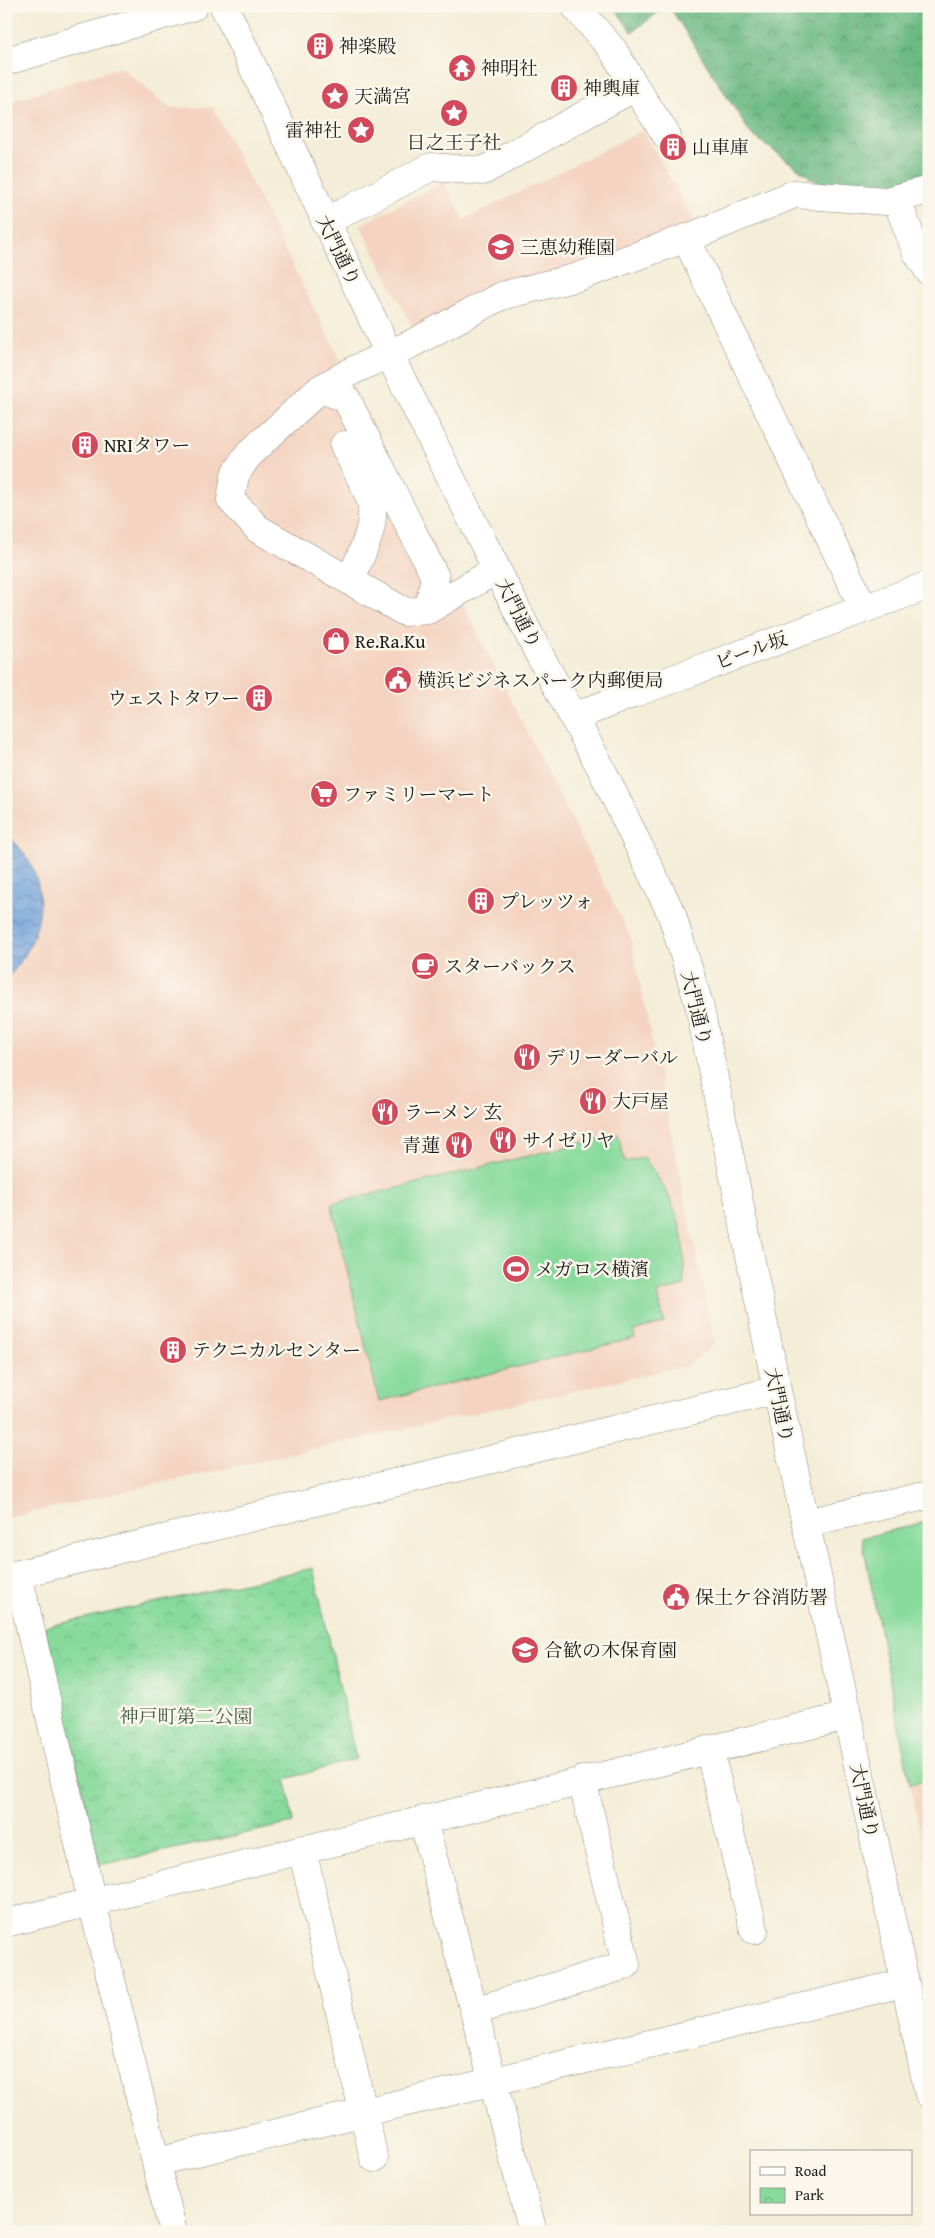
<svg xmlns="http://www.w3.org/2000/svg" width="935" height="2238" font-family="'Gentium Book Plus','Noto Serif JP',serif">
<style>
.built{fill:#f4d3c0}
.grass{fill:#87da9b;stroke:#527b5c}
.forest{fill:url(#forest-crowns);stroke:#446b50}
.park{fill:url(#park-crowns);stroke:#527b5c}
.water{fill:url(#water-waves);stroke:#465e7b}
.lines{fill:none;stroke-linecap:round;stroke-linejoin:round}
.minor-casing{stroke:#88847a;stroke-width:29}
.minor{stroke:#fff;stroke-width:28}
.labels{text-anchor:middle;dominant-baseline:central;stroke-width:5;stroke-linejoin:round;paint-order:stroke}
.poi-label{font-size:19px;fill:#1c1c1c;stroke:#fbf7ec;text-anchor:start}
.street-label{font-size:19px;fill:#1c1c1c;stroke:#fbf7ec}
.park-label{font-size:19px;fill:#415e48;stroke:#fbf7ec}
</style>
<defs>
<pattern id="forest-crowns" width="20" height="18" patternUnits="userSpaceOnUse" patternTransform="scale(1.25)"><rect width="20" height="18" fill="#6dba83"/><path d="M2 6a3 3 0 1 1 6 0M12 15a3 3 0 1 1 6 0" fill="none" stroke="#59966a"/></pattern>
<pattern id="park-crowns" width="20" height="18" patternUnits="userSpaceOnUse" patternTransform="scale(1.25)"><rect width="20" height="18" fill="#87da9b"/><path d="M2 6a3 3 0 1 1 6 0M12 15a3 3 0 1 1 6 0" fill="none" stroke="#74ba85"/></pattern>
<pattern id="water-waves" width="16" height="10" patternUnits="userSpaceOnUse" patternTransform="scale(1.25)"><rect width="16" height="10" fill="#6fa1da"/><path d="M0 5q4-4 8 0t8 0" fill="none" stroke="#5a82b0"/></pattern>
</defs>
<rect width="100%" height="100%" fill="#fbf7ec"/>
<filter id="ink" filterUnits="userSpaceOnUse"><feTurbulence type="fractalNoise" baseFrequency=".02" numOctaves="2"/><feDisplacementMap in="SourceGraphic" scale="10" xChannelSelector="R" yChannelSelector="G"/><feConvolveMatrix kernelMatrix="1 2 1 2 8 2 1 2 1" color-interpolation-filters="sRGB"/></filter>
<filter id="wash" filterUnits="userSpaceOnUse"><feTurbulence type="fractalNoise" baseFrequency=".0096" numOctaves="4" result="noise"/><feDisplacementMap in="SourceGraphic" scale="20" xChannelSelector="R" yChannelSelector="G"/><feGaussianBlur stdDeviation="1.12" result="paint"/><feColorMatrix in="noise" values="0 0 0 0 0 0 0 0 0 0 0 0 0 0 0 0 0 1.4 0 .05"/><feComposite in="paint" operator="in"/></filter>
<g filter="url(#wash)">
<rect width="100%" height="100%" fill="#f4edd7"/>
<!-- built -->
<path class="built" d="M120 67 169 108 213 107 630 936 715 1343 689 1365 6 1518V103Z
M643 130 694 222 415 333 360 225 444 182 464 220Z
M929 1780V1872L910 1784Z"/>
<!-- grass -->
<path class="grass" d="M618 1134 625 1162 644 1158C678 1203 686 1230 684 1286L657 1293 664 1323 633 1331 635 1338 379 1401 331 1204Z
M929 1521V1780L910 1784 862 1538Z"/>
<!-- forest -->
<path class="forest" d="M613 6H667L632 32Z
M669 6H929V181L869 190 822 186 751 134Z"/>
<!-- park -->
<path class="park" d="M313 1568 356 1759 286 1779 293 1823 100 1865 44 1627Z"/>
<!-- water -->
<path class="water" d="M6 834C54 874 48 937 6 979Z"/>
</g>
<g filter="url(#ink)">
<g class="lines">
<!-- minor casing -->
<g class="minor-casing">
<path id="minor" d="M224 6 389 354 539 654 601 768 672 915 699 1004 777 1390 929 2094
M575 6 613 50 635 87
M6 61 194 6
M896 198 916 251 929 271
M325 222 431 167 483 171 635 87 667 136
M686 238 864 609
M320 389 346 398 435 577 428 610
M344 445C352 463 365 483 371 502 377 527 359 558 350 581
M496 570 428 610 405 612 258 529 231 500 235 475 249 454 320 389 354 370 409 345 501 296 578 277 698 234 794 194 886 201 929 190
M574 717 632 694 929 585
M806 1523 929 1495
M18 1574 92 1902 173 2232
M6 1577 777 1390
M709 1749 754 1930
M423 1820 533 2232
M302 1849 374 2158
M6 1923 847 1716
M474 2011 626 1965 582 1780
M156 2162 904 1983"/>
</g>
<!-- minor -->
<use href="#minor" class="minor"/>
</g>
</g>
<!-- icons -->
<defs>
<g id="building-disc" transform="scale(1.4375)"><circle r="9.5" fill="#d1495b" stroke="#fbf7ec"/><path d="M-4-6H4V6H1V3H-1V6H-4ZM-2.5-4.3h1.7v1.8h-1.7ZM.8-4.3h1.7v1.8H.8ZM-2.5-1h1.7V.8h-1.7ZM.8-1h1.7V.8H.8Z" fill="#fff"/></g>
<g id="temple-disc" transform="scale(1.4375)"><circle r="9.5" fill="#d1495b" stroke="#fbf7ec"/><path d="M0-6L5-2H3V0L6.5 2.5H4V6H1.5V3h-3V6H-4V2.5H-6.5L-3 0V-2H-5Z" fill="#fff"/></g>
<g id="sight-disc" transform="scale(1.4375)"><circle r="9.5" fill="#d1495b" stroke="#fbf7ec"/><path d="M0-6L1.8-2.2L6-1.7L2.9 1.2L3.7 5.4L0 3.3L-3.7 5.4L-2.9 1.2L-6-1.7L-1.8-2.2Z" fill="#fff"/></g>
<g id="school-disc" transform="scale(1.4375)"><circle r="9.5" fill="#d1495b" stroke="#fbf7ec"/><path d="M0-5L7-2L0 1L-7-2ZM-4 1L0 2.5L4 1V4Q0 6-4 4Z" fill="#fff"/></g>
<g id="shop-disc" transform="scale(1.4375)"><circle r="9.5" fill="#d1495b" stroke="#fbf7ec"/><path d="M-5-2.5h2.3a2.7 3.5 0 0 1 5.4 0H5L5.5 6h-11ZM-1.5-2.5h3a1.5 2.3 0 0 0-3 0Z" fill="#fff"/></g>
<g id="civic-disc" transform="scale(1.4375)"><circle r="9.5" fill="#d1495b" stroke="#fbf7ec"/><path d="M-.6-6.5H3V-4.5H.6V-3L4-1V1h2V6H-6V1h2V-1L-.6-3ZM-1.2 2.5V6h2.4V2.5Z" fill="#fff"/></g>
<g id="supermarket-disc" transform="scale(1.4375)"><circle r="9.5" fill="#d1495b" stroke="#fbf7ec"/><path d="M-6-5.5h2.5l.6 2H6L4.5 2H-2.5L-4.4-4H-6ZM-1.5 3.2a1.3 1.3 0 1 0 .1 0ZM3 3.2a1.3 1.3 0 1 0 .1 0Z" fill="#fff"/></g>
<g id="cafe-disc" transform="scale(1.4375)"><circle r="9.5" fill="#d1495b" stroke="#fbf7ec"/><path d="M-5.5-4.5H6V0H3Q3 3.5 0 3.5H-2.5Q-5.5 3.5-5.5 0ZM3-3.2v2h1.7v-2ZM-6 4.5H4V6H-6Z" fill="#fff"/></g>
<g id="restaurant-disc" transform="scale(1.4375)"><circle r="9.5" fill="#d1495b" stroke="#fbf7ec"/><path d="M-5-6h1v4h1v-4h1v4h1v-4h1v5L-1.5 .5V6h-2V.5L-5-1ZM5-6V6H3V1.5H1.5Q1.5-4 5-6Z" fill="#fff"/></g>
<g id="stadium-disc" transform="scale(1.4375)"><circle r="9.5" fill="#d1495b" stroke="#fbf7ec"/><path d="M0-5a6.5 5 0 1 0 0 10a6.5 5 0 1 0 0-10ZM-3.5-1.8h7v3.6h-7Z" fill="#fff"/></g>
</defs>
<g fill-rule="evenodd">
<use href="#building-disc" x="320" y="46"/>
<use href="#temple-disc" x="462" y="68"/>
<use href="#building-disc" x="564" y="88"/>
<use href="#sight-disc" x="335" y="96"/>
<use href="#sight-disc" x="454" y="113"/>
<use href="#sight-disc" x="361" y="130"/>
<use href="#building-disc" x="673" y="147"/>
<use href="#school-disc" x="501" y="247"/>
<use href="#building-disc" x="85" y="445"/>
<use href="#shop-disc" x="336" y="641"/>
<use href="#civic-disc" x="398" y="680"/>
<use href="#building-disc" x="259" y="698"/>
<use href="#supermarket-disc" x="324" y="794"/>
<use href="#building-disc" x="481" y="901"/>
<use href="#cafe-disc" x="425" y="966"/>
<use href="#restaurant-disc" x="527" y="1057"/>
<use href="#restaurant-disc" x="593" y="1101"/>
<use href="#restaurant-disc" x="385" y="1112"/>
<use href="#restaurant-disc" x="503" y="1140"/>
<use href="#restaurant-disc" x="459" y="1145"/>
<use href="#stadium-disc" x="516" y="1269"/>
<use href="#building-disc" x="173" y="1350"/>
<use href="#civic-disc" x="676" y="1597"/>
<use href="#school-disc" x="525" y="1650"/>
</g>
<g class="labels">
<!-- poi labels -->
<g class="poi-label">
<text x="339" y="46">神楽殿</text>
<text x="481" y="68">神明社</text>
<text x="583" y="88">神輿庫</text>
<text x="354" y="96">天満宮</text>
<text x="342" y="130" text-anchor="end">雷神社</text>
<text x="454" y="142" text-anchor="middle">日之王子社</text>
<text x="692" y="147">山車庫</text>
<text x="520" y="247">三恵幼稚園</text>
<text x="104" y="445">NRIタワー</text>
<text x="355" y="641">Re.Ra.Ku</text>
<text x="417" y="680">横浜ビジネスパーク内郵便局</text>
<text x="240" y="698" text-anchor="end">ウェストタワー</text>
<text x="343" y="794">ファミリーマート</text>
<text x="500" y="901">プレッツォ</text>
<text x="444" y="966">スターバックス</text>
<text x="546" y="1057">デリーダーバル</text>
<text x="612" y="1101">大戸屋</text>
<text x="404" y="1112">ラーメン 玄</text>
<text x="522" y="1140">サイゼリヤ</text>
<text x="440" y="1145" text-anchor="end">青蓮</text>
<text x="535" y="1269">メガロス横濱</text>
<text x="192" y="1350">テクニカルセンター</text>
<text x="695" y="1597">保土ケ谷消防署</text>
<text x="544" y="1650">合歓の木保育園</text>
</g>
<!-- street labels -->
<g class="street-label">
<text transform="translate(339 250) rotate(64)">大門通り</text>
<text transform="translate(519 613) rotate(63)">大門通り</text>
<text transform="translate(751 650) rotate(-20)">ビール坂</text>
<text transform="translate(697 1008) rotate(76)">大門通り</text>
<text transform="translate(780 1405) rotate(78)">大門通り</text>
<text transform="translate(865 1801) rotate(78)">大門通り</text>
</g>
<!-- park labels -->
<g class="park-label">
<text x="186" y="1716">神戸町第二公園</text>
</g>
</g>
<!-- margin -->
<rect width="935" height="2238" fill="none" stroke="#fbf7ec" stroke-width="25"/>
<!-- legend -->
<rect x="750" y="2150" width="162" height="65" fill="#fbf7ec" stroke="#a29f99"/>
<rect x="760" y="2167" width="25" height="8" fill="#ffffff" stroke="#a29f99"/>
<text x="795" y="2176" font-size="15" fill="#1c1c1c">Road</text>
<rect x="760" y="2188" width="25" height="15" fill="url(#park-crowns)" stroke="#a29f99"/>
<text x="795" y="2200" font-size="15" fill="#1c1c1c">Park</text>
</svg>
